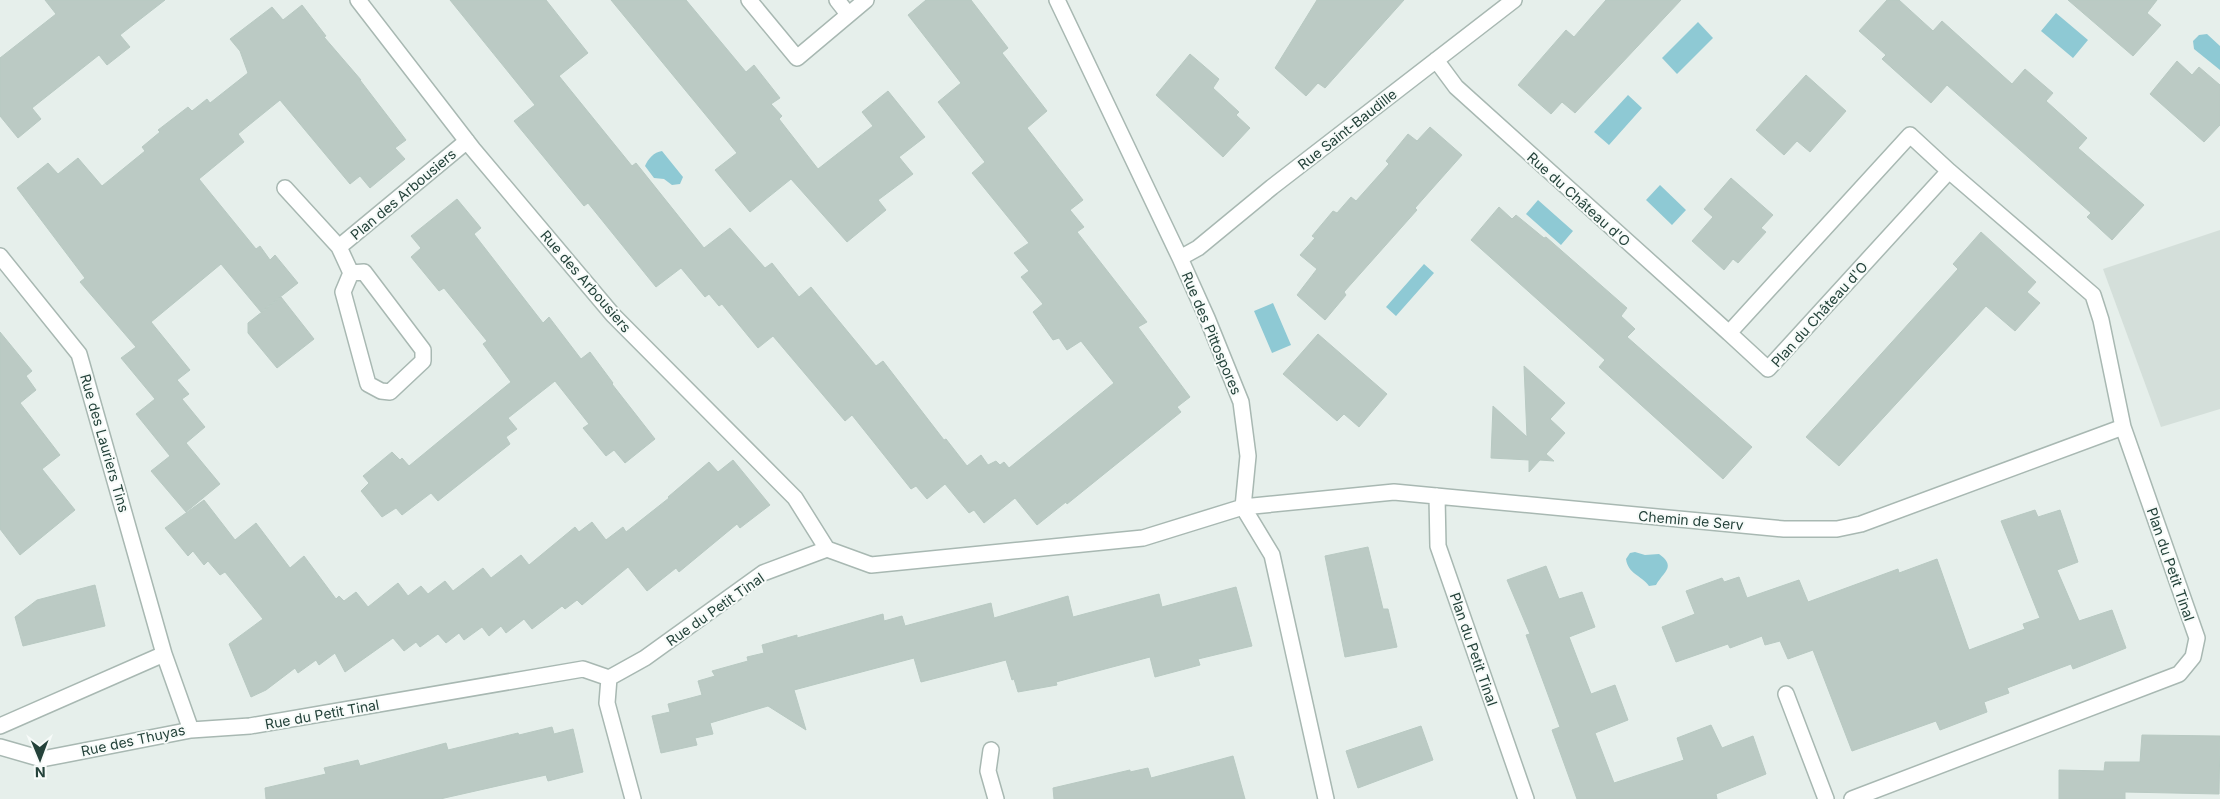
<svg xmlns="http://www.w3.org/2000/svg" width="2220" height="799" font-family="Inter,sans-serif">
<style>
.built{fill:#d4dfda}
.water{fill:#8ec9d4}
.building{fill:#bbcac4;stroke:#b8c9c2}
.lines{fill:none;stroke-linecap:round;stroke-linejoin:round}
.minor-casing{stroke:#a8b8b2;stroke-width:18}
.minor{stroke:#fff;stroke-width:15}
.labels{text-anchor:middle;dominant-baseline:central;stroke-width:4;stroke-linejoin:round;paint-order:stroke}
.street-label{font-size:14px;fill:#24423a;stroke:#f7fbf9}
</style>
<rect width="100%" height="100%" fill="#e6efeb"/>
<!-- built -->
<path class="built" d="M2220 230V409L2161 427 2103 269Z"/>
<!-- water -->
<path class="water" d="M2056 13 2088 40 2073 58 2041 31Z
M1698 22 1713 38 1677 74 1662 58Z
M2207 34 2220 46V70L2194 49 2193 41 2199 35Z
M1628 95 1642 108 1609 145 1594 132Z
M662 151 683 177 680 184 672 185 664 179 654 178 645 166C648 159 654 152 662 151Z
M1660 185 1686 210 1672 225 1646 200Z
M1538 200 1573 231 1561 245 1526 214Z
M1424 264 1434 273 1396 316 1386 307Z
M1273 303 1291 345 1272 353 1254 311Z
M1635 552 1645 555 1659 554C1677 567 1663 572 1656 585L1649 586C1641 575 1628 574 1626 559L1630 553Z"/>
<!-- building -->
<path class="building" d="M45 0H165L120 35 130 47 107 65 99 55 32 108 41 119 18 138 0 116V58L56 14Z
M450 0H546L588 53 559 76 632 166 636 163 704 248 730 228 765 268 772 263 799 297 811 287 876 366 883 361 944 440 946 439 967 466 981 455 988 465 996 461 1000 465 1004 462 1009 468 1114 383 1081 341 1067 350 1059 338 1053 340 1033 312 1043 304 1021 277 1029 271 1014 253 1029 243 972 173 985 162 938 102 961 83 908 15 926 0H971L1008 48 1002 53 1047 111 1027 128 1083 200 1070 210 1084 227 1077 232 1147 322 1138 327 1190 397 1177 407 1181 412 1067 504 1066 502 1037 525 1015 498 984 523 974 510 969 513 945 484 927 499 916 486 911 489 852 415 845 421 773 336 758 348 722 304 719 306 709 294 705 297 681 268 656 287 588 203 584 206 514 121 535 105Z
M611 0H686L746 72 754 65 780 98 771 104 782 116 779 119 818 169 873 126 862 112 888 91 925 137 899 157 913 174 878 200 886 210 847 242 791 179 750 212 715 170 737 153Z
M1317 0H1404L1325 88 1318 83 1306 96 1275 68Z
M1606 0H1681L1575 113 1562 102 1551 114 1518 85 1566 30 1574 37Z
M1887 0H1899L1933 31 1942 21 2012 84 2025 69 2053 93 2046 101 2087 138 2078 148 2144 205 2112 240 2087 217 2091 213 1947 85 1931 103 1882 59 1886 55 1859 31Z
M2068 0H2157L2147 13 2161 25 2133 56Z
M302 5 326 36 324 37 361 80H360L406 140 395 148 405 159 370 188 360 176 350 184 280 100 238 134 244 142 199 179 256 249 260 246 270 260 275 255 298 283 261 312 221 264 151 322 190 370 177 380 189 394 182 399 205 427 186 443 220 484 186 512 151 471 170 456 136 414 155 399 121 358 136 347 80 282 85 278 17 188 48 163 58 174 78 158 102 186 145 151 142 147 160 132 158 130 188 107 192 111 207 99 210 103 248 73 240 51 230 39 272 7 283 20Z
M1190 54 1219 79 1213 88 1239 112 1236 115 1250 128 1223 157 1156 95Z
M2177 61 2192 75 2199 67 2220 85V125L2204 142 2150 94Z
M1806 75 1846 111 1810 152 1797 141 1784 155 1756 130Z
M1430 127 1462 155 1415 208 1417 210 1344 292 1346 295 1325 320 1297 295 1317 269 1300 255 1315 238 1312 236 1333 211 1337 213 1351 197 1356 201 1389 164 1386 161 1408 134 1417 141Z
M1731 178 1773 215 1761 228 1766 232 1738 263 1733 259 1724 270 1692 241 1713 217 1704 209Z
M457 199 481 228 474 234 543 323 549 317 581 359 590 352 613 383 612 384 655 439 625 463 614 450 606 456 583 428 589 424 555 381 508 418 517 429 506 437 510 444 438 501 431 493 402 515 396 508 382 517 361 491 369 483 363 476 392 452 400 460 402 458 409 466 511 382 483 344 487 341 444 288 439 291 411 257 421 248 411 236Z
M1499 207 1512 219 1516 215 1544 238 1546 237 1627 308 1621 316 1635 329 1627 337 1752 447 1723 479 1599 367 1605 360 1471 240Z
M1981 232 2036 282 2027 292 2040 303 2015 331 1986 306 1839 466 1806 437 1958 269 1953 264Z
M281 297 314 339 277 368 248 333V323Z
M0 332 32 371 26 376 36 390 20 403 60 455 42 469 75 510 20 555 0 529Z
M1318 334 1387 394 1359 427 1344 414 1337 421 1283 374Z
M1524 366 1565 403 1550 419 1565 433 1546 454 1554 461 1540 460 1529 472V460L1491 458 1493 406 1527 437Z
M733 460 770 505 740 528 737 524 679 572 676 568 647 591 628 567 582 605 577 600 565 609 562 606 532 629 524 619 506 633 501 626 489 636 482 627 464 640 459 633 446 643 438 634 420 647 416 642 404 651 393 638 345 672 335 653 319 665 316 660 298 673 295 668 266 690 251 697 229 644 263 619 225 572 220 575 208 561 204 565 193 551 188 556 165 528 204 500 235 540 256 523 290 568 304 556 336 599 339 596 344 601 356 592 368 607 398 583 408 596 421 586 428 594 445 581 453 591 483 568 491 578 521 555 529 565 575 527 579 532 592 522 606 540 623 527 626 532 669 498 668 497 709 462 718 472Z
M2035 510 2038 517 2060 510 2078 562 2057 570 2079 621 2112 610 2126 648 2073 669 2071 664 2007 688 2009 693 1984 702 1987 712 1940 730 1936 721 1852 751 1813 650 1788 659 1780 641 1765 645 1762 636 1730 648 1728 644 1676 662 1662 627 1695 614 1686 591 1722 578 1724 582 1739 577 1747 598 1799 580 1808 602 1898 569 1899 573 1937 559 1969 650 2025 629 2023 624 2040 618 2001 521Z
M1368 547 1383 609H1388L1397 647 1345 657 1325 556Z
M1546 566 1559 599 1582 592 1595 627 1569 637 1591 694 1615 685 1628 720 1595 733 1614 783 1684 760 1677 738 1711 725 1722 748 1753 736 1766 774 1716 794 1717 799H1577L1552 730 1560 727 1526 635 1530 634 1507 580Z
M95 585 105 626 23 646 15 617 37 600Z
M1236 587 1252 646 1198 659 1200 665 1155 677 1150 657 1056 682 1057 685 1018 692 1014 679 1012 680 1006 660 921 682 914 658 794 690 806 730 768 706 710 723 713 734 695 738 697 745 661 753 652 716 670 712 668 704 702 695 698 681 715 676 712 671 748 661 747 657 764 653 762 645 797 635V638L883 614 884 621 902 616 905 626 991 603 994 618 1068 596 1073 617 1159 594 1162 607Z
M1421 726 1433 760 1358 788 1346 751Z
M552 727 554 734 573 729 583 772 548 781 546 775 440 799H266L265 788 326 774 324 768 358 760 360 766 446 743 448 750 518 733 519 735Z
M2142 735 2220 736 2219 794 2125 792V799H2059V770L2104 771 2105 762H2140Z
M1233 756 1245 799H1054L1053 788 1130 770V772L1148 768 1151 778Z"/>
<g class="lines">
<!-- minor casing -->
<g class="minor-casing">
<path id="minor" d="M358 0 473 149 613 315 795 498 827 549
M749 0 797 58 866 0
M837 0 848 14
M1057 0 1180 258 1207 318 1241 402 1248 456 1243 507 1272 555 1326 799
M1436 60 1456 87 1729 333
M1910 135 1949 171 1768 369 1729 333Z
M285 188 339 247 351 273 343 292 368 384 381 391 390 392 423 361V350L364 272 351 273
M339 247 467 141
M0 256 79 354 164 654
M1180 258 1198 248 1272 187 1514 0
M1437 496 1438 546 1526 799
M609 678 607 703 633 799
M1786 694 1826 799
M0 726 164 654 191 730 42 759 0 747
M191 730 250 726 583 669 609 678 645 658 763 573 827 549 871 565 1143 538 1243 507 1394 492 1784 529H1837L1861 524 2123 427
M991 750 988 771 996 799
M1852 799 2179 674 2193 657 2197 638 2123 427 2101 320 2093 295 1949 171"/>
</g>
<!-- minor -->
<use href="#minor" class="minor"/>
</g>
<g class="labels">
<!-- street labels -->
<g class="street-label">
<text transform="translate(1347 129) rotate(-38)">Rue Saint-Baudille</text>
<text transform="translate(403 194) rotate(-40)">Plan des Arbousiers</text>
<text transform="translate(1579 199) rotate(42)">Rue du Château d'O</text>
<text transform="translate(586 281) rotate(49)">Rue des Arbousiers</text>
<text transform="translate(1819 314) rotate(-48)">Plan du Château d'O</text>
<text transform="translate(1212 333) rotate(67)">Rue des Pittospores</text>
<text transform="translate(105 443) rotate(74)">Rue des Lauriers Tins</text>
<text transform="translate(1691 520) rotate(5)">Chemin de Serv</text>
<text transform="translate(2171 564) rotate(71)">Plan du Petit Tinal</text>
<text transform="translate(715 609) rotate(-35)">Rue du Petit Tinal</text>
<text transform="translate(1474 649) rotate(71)">Plan du Petit Tinal</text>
<text transform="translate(322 714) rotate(-10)">Rue du Petit Tinal</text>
<text transform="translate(133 740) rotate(-12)">Rue des Thuyas</text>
</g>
</g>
<!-- north arrow -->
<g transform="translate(40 759) rotate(179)" stroke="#f7fbf9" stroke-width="4" paint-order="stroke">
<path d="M0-4L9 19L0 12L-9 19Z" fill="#24423a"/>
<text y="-8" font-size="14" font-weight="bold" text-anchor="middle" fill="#24423a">N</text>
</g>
</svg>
